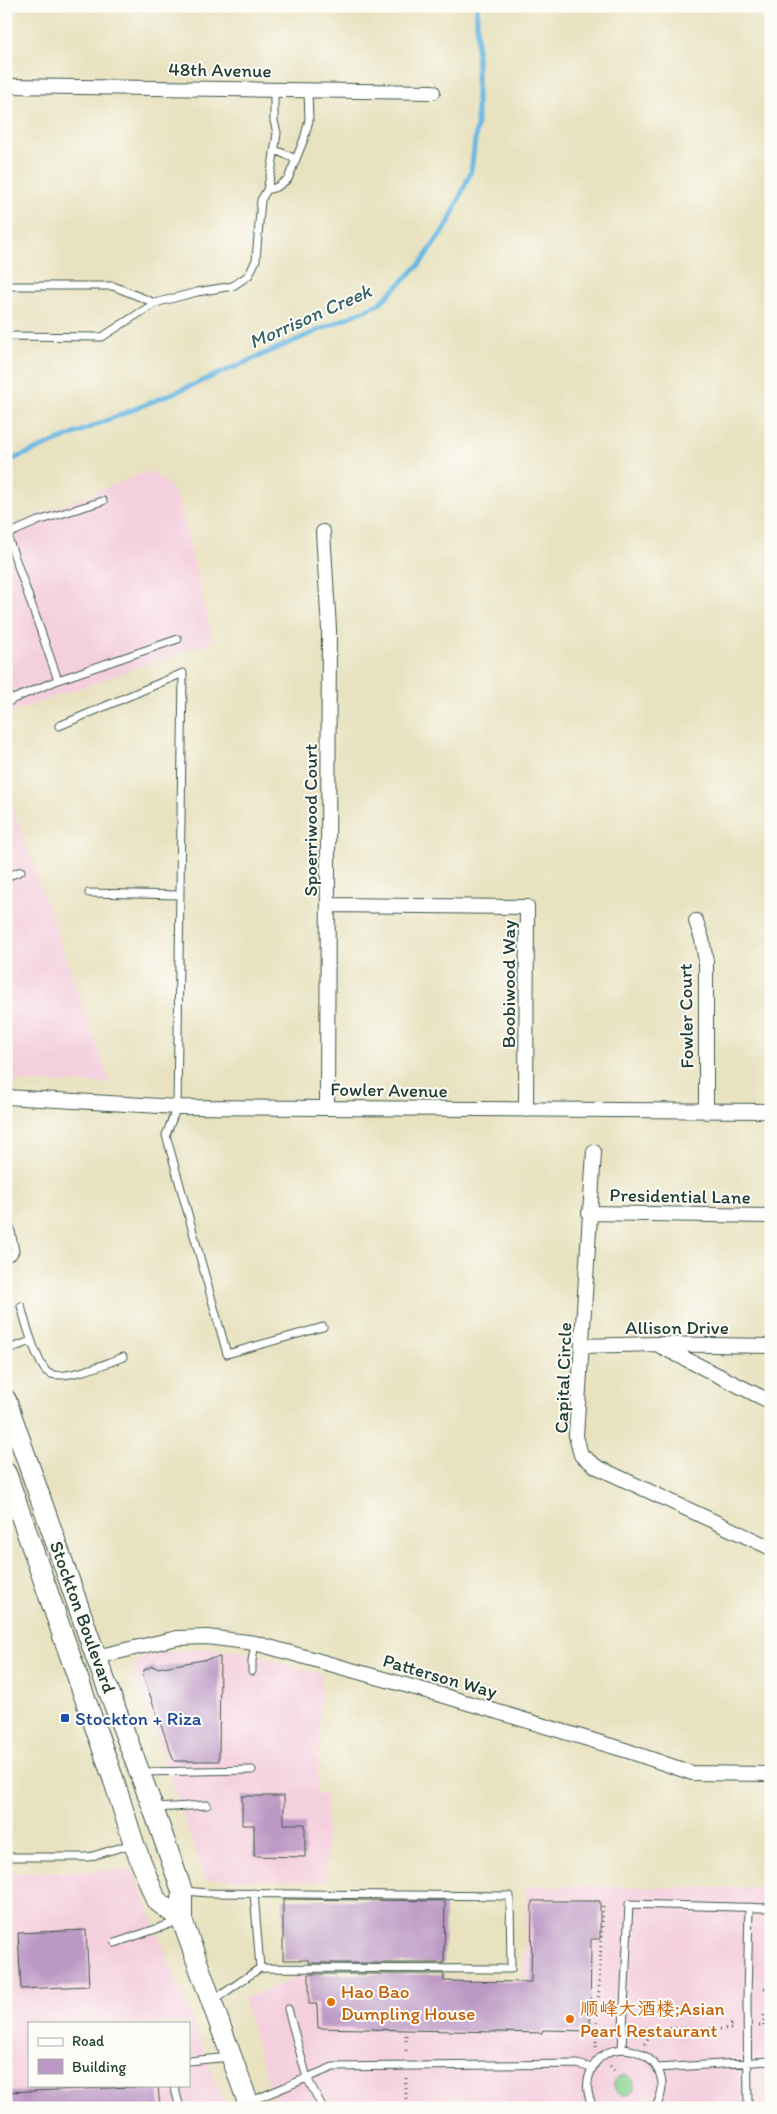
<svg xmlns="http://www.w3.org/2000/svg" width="777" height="2114" font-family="Itim,'LXGW WenKai TC',sans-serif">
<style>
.built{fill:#f4cfde;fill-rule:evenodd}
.green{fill:#88d491;stroke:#548862}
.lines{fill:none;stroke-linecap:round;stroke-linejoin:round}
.stream{stroke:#68b7e3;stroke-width:5}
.building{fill:#bc98c4}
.lane-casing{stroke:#3d5649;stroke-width:9}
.street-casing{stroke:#3d5649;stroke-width:16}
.secondary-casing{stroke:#3d5649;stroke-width:22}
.path{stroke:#3d5649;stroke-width:3;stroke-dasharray:1 4;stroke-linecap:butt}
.lane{stroke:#fff;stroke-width:7}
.street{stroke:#fff;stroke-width:14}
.secondary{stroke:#fff;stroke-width:20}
.transit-dot{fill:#1a4fb4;stroke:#fdfcf7;stroke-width:2}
.food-dot{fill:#e8710a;stroke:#fdfcf7;stroke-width:2}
.labels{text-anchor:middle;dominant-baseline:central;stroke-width:4;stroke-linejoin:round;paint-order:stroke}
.street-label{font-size:19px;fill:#1f3d34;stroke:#fdfcf7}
.transit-label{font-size:19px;fill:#164399;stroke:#fdfcf7;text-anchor:start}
.food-label{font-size:19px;fill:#c56008;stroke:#fdfcf7;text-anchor:start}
.water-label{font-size:20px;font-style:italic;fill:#356269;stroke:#fdfcf7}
</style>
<rect width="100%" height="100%" fill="#fdfcf7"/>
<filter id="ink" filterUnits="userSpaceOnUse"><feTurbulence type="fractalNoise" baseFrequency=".02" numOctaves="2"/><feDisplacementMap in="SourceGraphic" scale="10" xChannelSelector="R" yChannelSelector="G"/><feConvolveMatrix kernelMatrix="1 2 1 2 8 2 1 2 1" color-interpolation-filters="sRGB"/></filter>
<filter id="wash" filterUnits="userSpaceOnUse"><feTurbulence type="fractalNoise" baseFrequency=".0096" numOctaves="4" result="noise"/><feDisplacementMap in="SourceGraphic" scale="20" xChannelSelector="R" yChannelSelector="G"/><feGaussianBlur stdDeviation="1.12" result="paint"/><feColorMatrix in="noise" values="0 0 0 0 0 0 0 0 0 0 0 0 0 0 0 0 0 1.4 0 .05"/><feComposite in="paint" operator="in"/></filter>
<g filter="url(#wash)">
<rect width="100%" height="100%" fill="#e8e2c0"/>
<!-- built -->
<path class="built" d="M148 471 168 484 180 504 213 641 6 714V528Z
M6 789 37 877 110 1083 6 1082Z
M195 1648 238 1651 321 1674 317 1793H326V1882L205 1879 135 1676 136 1664 144 1656Z
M133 1870 226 2108H6V1873ZM29 2023H189V2085H29Z
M526 1886 771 1888V2108H276L243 1999 298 1977 524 1980Z"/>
<!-- green -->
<path class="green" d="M614 2085a10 10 0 1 1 20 0a10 10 0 1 1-20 0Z"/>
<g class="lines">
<!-- stream -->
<path class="stream" d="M6 462 200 382 379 304 420 264 448 224 471 171 477 125V6"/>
</g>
<g id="blocks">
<!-- building -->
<path class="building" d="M220 1657 219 1761H174L143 1676 144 1670 152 1666 157 1668Z
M242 1796H284V1824H305V1857L254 1856V1825H242Z
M283 1899 445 1901 444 1963H309V1960H283Z
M532 1901H600V1939H591L590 2031 543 2030 542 2033 318 2028 317 2004H309V1974H444V1981L531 1982Z
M86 1930 89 1986 21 1989 18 1933Z
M158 2086 160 2108H6V2092Z"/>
</g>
</g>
<g filter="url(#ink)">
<use href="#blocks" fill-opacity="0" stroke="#3d5649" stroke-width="1"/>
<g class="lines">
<!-- lane casing -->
<g class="lane-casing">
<path id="lane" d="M275 150 296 159
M267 190 277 187 288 179 304 139 309 120 308 90
M6 286H113L155 303
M6 336 102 337 155 303 197 292 233 286 249 275 256 260 261 200 267 190 272 167 277 133 274 121V90
M6 535 38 521 103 501
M7 535 58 680
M6 690 11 701
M6 702 58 680 178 639
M59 726 183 673 177 1107 166 1135 227 1354 323 1327
M6 877 21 871
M89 893 180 895
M6 1207 15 1251 13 1255 6 1258
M21 1306C25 1322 36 1359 46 1371 58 1384 108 1363 123 1357
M6 1350 31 1341
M252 1671V1661L255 1643
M143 1772 252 1770
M156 1808 207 1805
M6 1857H89L132 1844
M185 1891 208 1893 510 1896 511 1969 260 1968 214 2000
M254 1893 260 1968
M115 1943 179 1921
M288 2009 307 2078 323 2108
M622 2049 629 1904 771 1908
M189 2061 230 2057
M657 2068 771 2061
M174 2085 180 2108
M249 2102 333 2067 577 2064 592 2068
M594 2108C587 2096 585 2084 591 2071 610 2025 685 2059 655 2108
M748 2108 747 1999 749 1907"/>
</g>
<!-- street casing -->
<g class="street-casing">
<path id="street" d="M6 86 433 92
M323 532 329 629 327 1108
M328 905 527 907 526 1110
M696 921 702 939 706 961V1112
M6 1097 177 1107 771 1111
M594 1152 576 1436 581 1455 597 1467 771 1548
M589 1213 771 1216
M582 1346 655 1344 771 1346
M660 1346 771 1402
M96 1657 177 1638 207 1637 255 1643 448 1697 628 1751 692 1773 771 1774"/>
</g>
<!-- secondary casing -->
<g class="secondary-casing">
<path id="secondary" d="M6 1400 96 1657 153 1808 182 1891V1920L250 2108
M6 1473 114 1781 134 1844 156 1900 182 1920"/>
</g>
<!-- path -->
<path class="path" d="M764 1988H769L771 1974
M759 2026H764V2013
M635 2028 731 2029V2025H735
M597 2034 609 2027
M406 2035V2055
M645 2044 653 2028
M596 2047 603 1903
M610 2066 614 2071
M406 2078V2106"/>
<!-- lane -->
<use href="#lane" class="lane"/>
<!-- street -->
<use href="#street" class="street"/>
<!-- secondary -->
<use href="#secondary" class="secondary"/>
</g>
</g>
<!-- markers -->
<rect class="transit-dot" x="60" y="1713" width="10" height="10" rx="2.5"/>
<g class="food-dot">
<circle cx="331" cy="2002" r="5"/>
<circle cx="570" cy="2019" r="5"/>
</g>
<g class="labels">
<!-- street labels -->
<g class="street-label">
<text transform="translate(220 70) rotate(1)">48th Avenue</text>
<text transform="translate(310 820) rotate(-90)">Spoerriwood Court</text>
<text transform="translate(508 984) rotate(-90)">Boobiwood Way</text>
<text transform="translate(686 1016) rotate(-91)">Fowler Court</text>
<text transform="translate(389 1090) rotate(1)">Fowler Avenue</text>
<text transform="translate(680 1196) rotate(1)">Presidential Lane</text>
<text x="677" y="1327">Allison Drive</text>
<text transform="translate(563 1378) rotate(-88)">Capital Circle</text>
<text transform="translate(83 1617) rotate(70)">Stockton Boulevard</text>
<text transform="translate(440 1676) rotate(16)">Patterson Way</text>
</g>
<!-- transit labels -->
<g class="transit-label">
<text x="75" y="1718">Stockton + Riza</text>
</g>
<!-- food labels -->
<g class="food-label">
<text x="341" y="1991">Hao Bao<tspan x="341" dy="22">Dumpling House</tspan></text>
<text x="580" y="2008">顺峰大酒楼;Asian<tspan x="580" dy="22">Pearl Restaurant</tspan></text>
</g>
<!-- water labels -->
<g class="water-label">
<text transform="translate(310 316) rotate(-24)">Morrison Creek</text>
</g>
</g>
<!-- margin -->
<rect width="777" height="2114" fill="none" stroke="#fdfcf7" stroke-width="25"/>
<!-- legend -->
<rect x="28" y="2022" width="162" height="65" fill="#fdfcf7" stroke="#a4b0a9"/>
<rect x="38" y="2038" width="25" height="8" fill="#ffffff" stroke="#a4b0a9"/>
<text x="72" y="2046" font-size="15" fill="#1f3d34">Road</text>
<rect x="38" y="2059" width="25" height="15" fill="#bc98c4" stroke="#a4b0a9"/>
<text x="72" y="2072" font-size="15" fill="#1f3d34">Building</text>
</svg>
